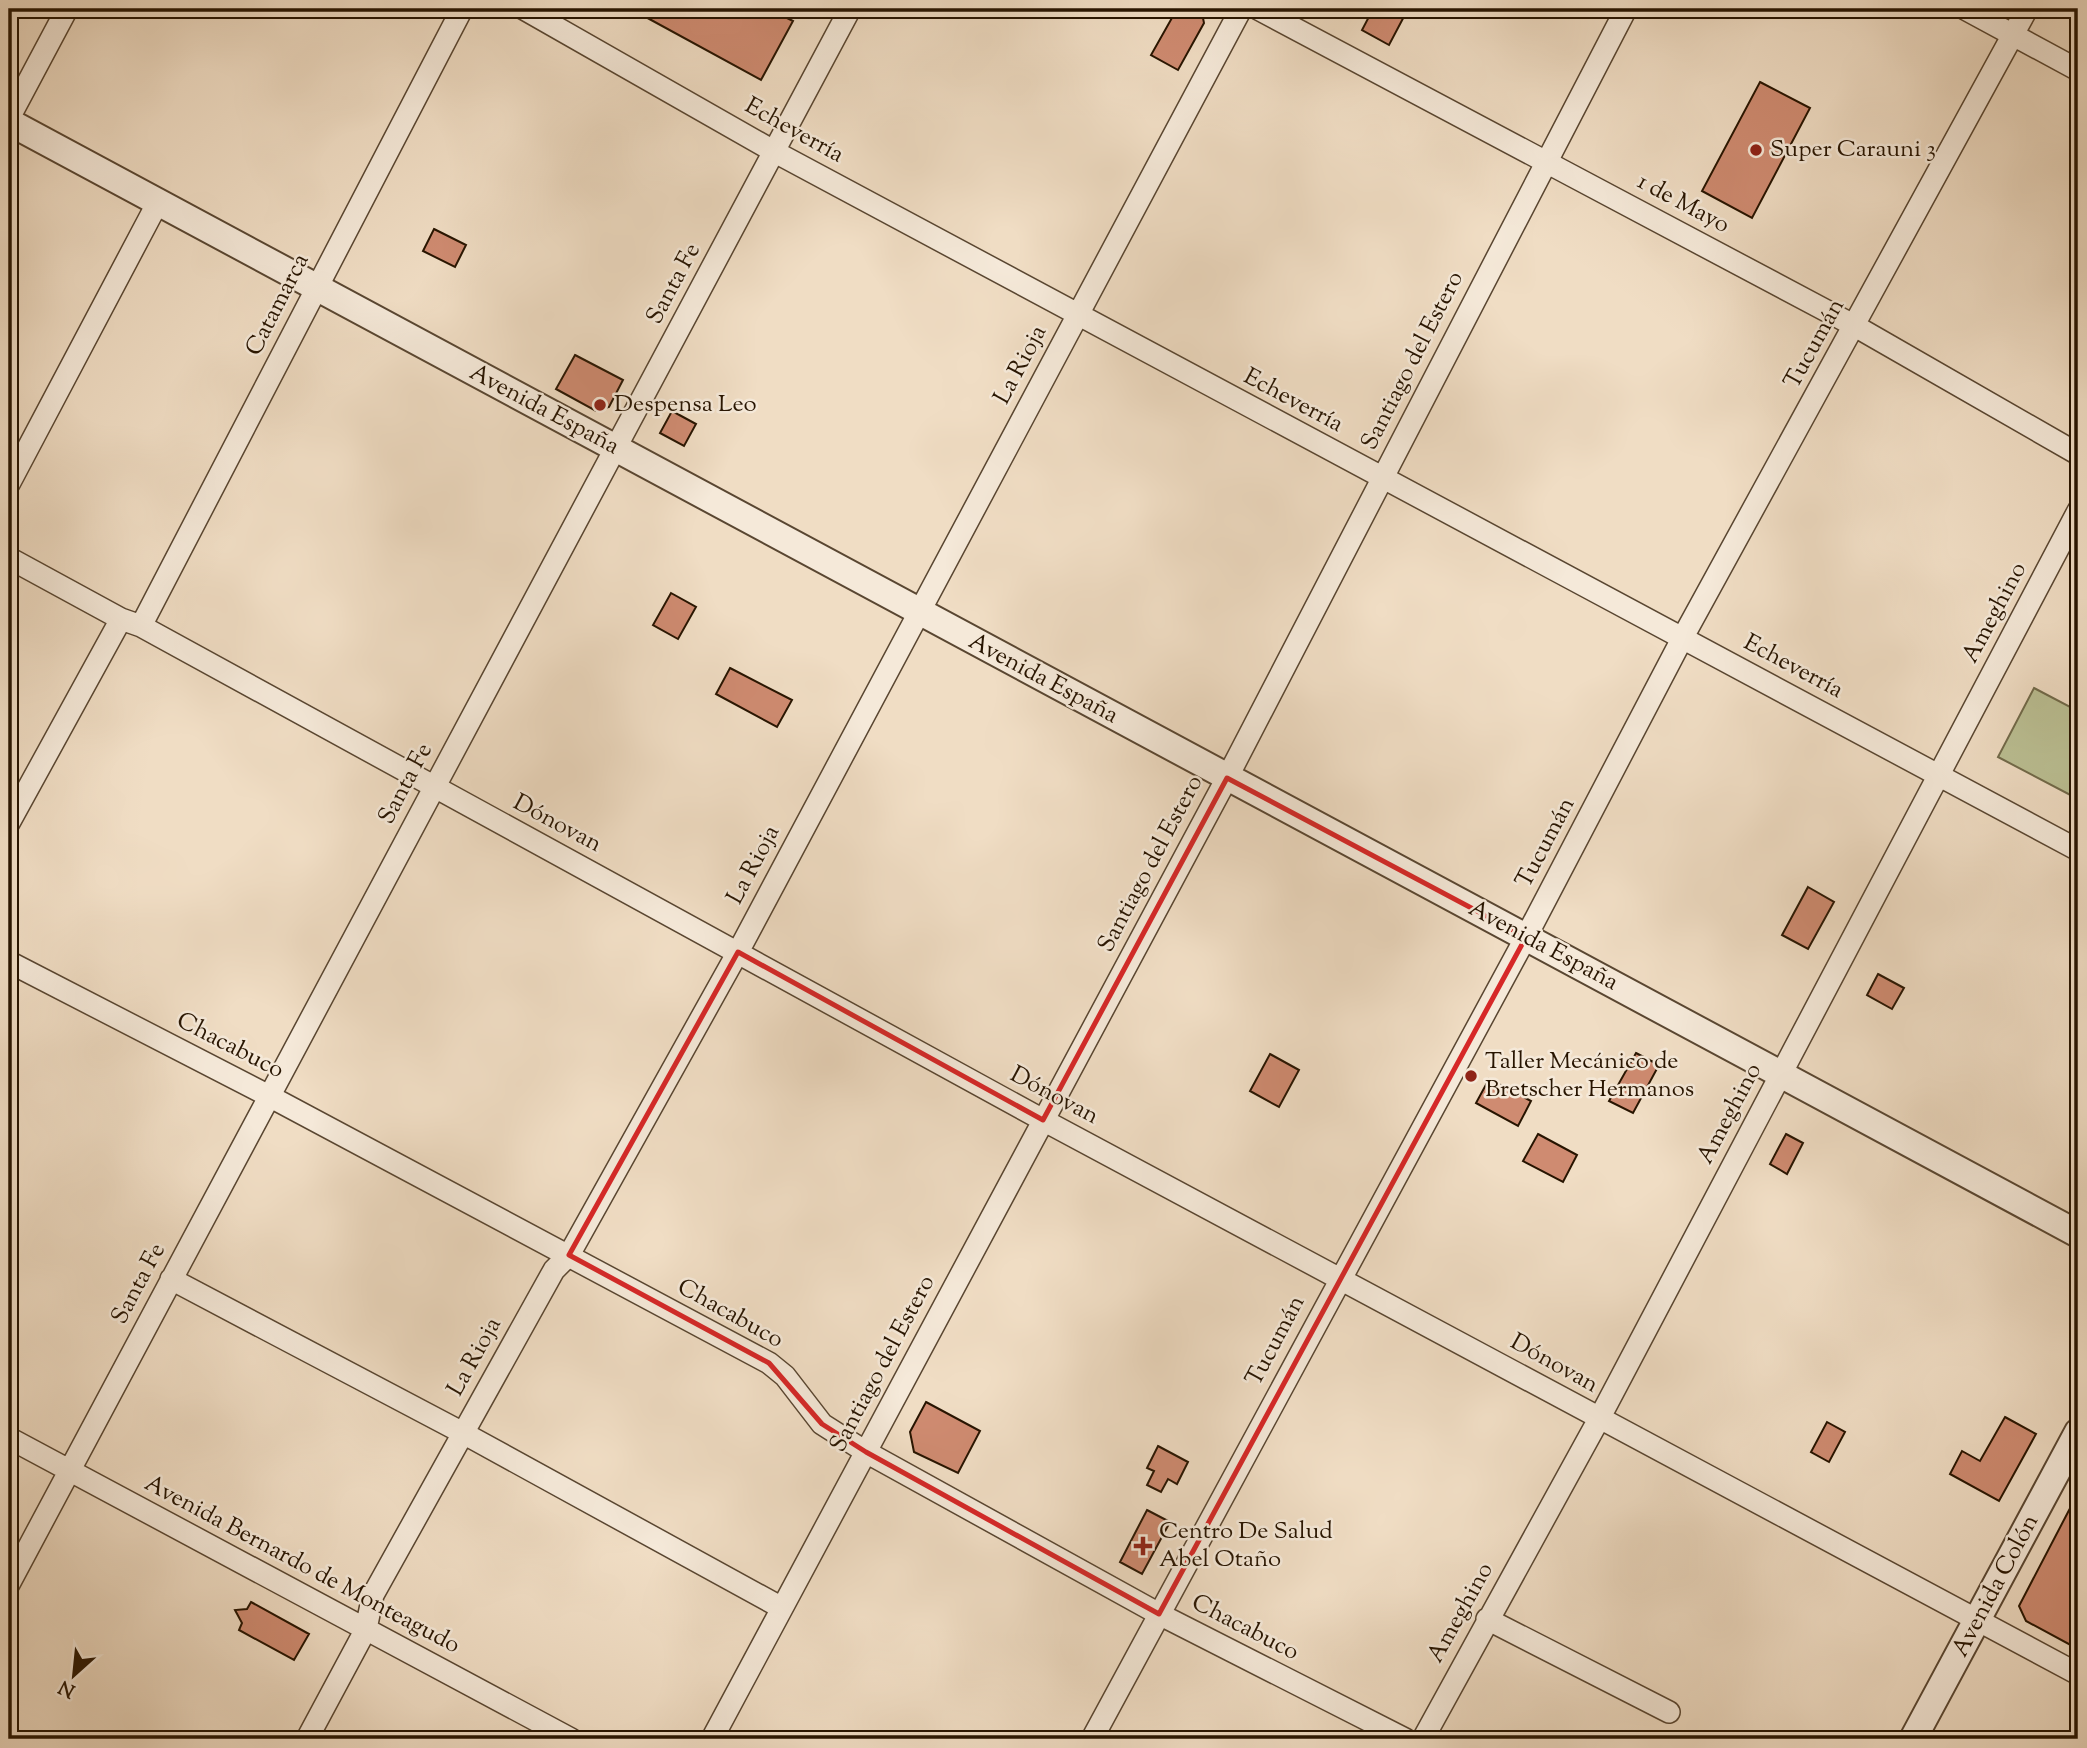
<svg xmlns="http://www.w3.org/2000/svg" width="2087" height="1748" font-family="'Sorts Mill Goudy',serif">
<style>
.green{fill:#bbc094;stroke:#716a4a;stroke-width:2}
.building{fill:#cf8b71;stroke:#271400;stroke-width:2}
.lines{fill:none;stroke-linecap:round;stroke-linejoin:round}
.minor-casing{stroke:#594631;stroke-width:24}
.tertiary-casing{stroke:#594631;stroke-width:30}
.minor{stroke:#f5e9d9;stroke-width:21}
.tertiary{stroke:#f5e9d9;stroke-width:26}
.marked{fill:none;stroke:#d62828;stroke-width:5;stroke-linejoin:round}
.poi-dot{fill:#8f2418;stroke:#f5e9d9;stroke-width:2.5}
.labels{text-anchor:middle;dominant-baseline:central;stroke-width:5;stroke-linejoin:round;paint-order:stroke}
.street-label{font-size:24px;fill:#271400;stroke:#f5e9d9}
.poi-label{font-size:24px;fill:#271400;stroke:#f5e9d9;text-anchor:start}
</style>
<rect width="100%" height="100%" fill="#f0ddc4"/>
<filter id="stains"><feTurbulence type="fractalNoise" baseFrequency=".00286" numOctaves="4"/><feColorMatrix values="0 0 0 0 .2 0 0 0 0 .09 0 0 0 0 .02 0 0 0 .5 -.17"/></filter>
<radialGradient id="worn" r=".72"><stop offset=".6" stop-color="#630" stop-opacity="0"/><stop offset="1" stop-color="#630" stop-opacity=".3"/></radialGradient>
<!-- green -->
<path class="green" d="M2034 688 2078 711V799L1998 757Z"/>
<!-- building -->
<path class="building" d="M631 9H769L793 21 761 80Z
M1177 9H1194L1202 13 1204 23 1178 70 1151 55Z
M1373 9H1408L1389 45 1362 30Z
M1760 82 1810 108 1752 218 1702 191Z
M434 229 466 245 455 267 423 251Z
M575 355 623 380 609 407 596 411 556 389Z
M672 411 696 424 684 446 660 433Z
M671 593 696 607 678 639 653 625Z
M730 668 792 700 777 727 716 694Z
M1808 887 1834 902 1808 949 1782 935Z
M1878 974 1904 988 1892 1009 1867 995Z
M1636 1053 1659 1065 1633 1113 1609 1101Z
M1270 1054 1299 1070 1279 1107 1250 1091Z
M1489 1079 1531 1101 1518 1126 1476 1103Z
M1538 1134 1577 1155 1563 1182 1523 1161Z
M1786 1134 1803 1143 1787 1174 1770 1164Z
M926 1402 980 1431 958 1473 914 1452 910 1432Z
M2005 1417 2036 1434 1999 1501 1950 1474 1962 1451 1980 1461Z
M1827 1422 1845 1432 1829 1462 1811 1452Z
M1158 1446 1188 1462 1177 1484 1168 1479 1161 1492 1147 1485 1154 1471 1147 1468Z
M2078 1493V1649L2026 1621 2019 1606Z
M1147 1510 1170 1522 1142 1574 1120 1562Z
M251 1602 309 1634 294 1660 239 1630 242 1623 235 1610 247 1609Z"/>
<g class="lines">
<!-- minor casing -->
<g class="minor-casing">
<path id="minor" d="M524 9 775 152 2078 850
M1258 9 1855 326 2078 454
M1965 9 2078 70
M9 118 67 9
M9 484 158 202
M9 558 121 619 141 626 1043 1120 2078 1674
M141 626 462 9
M9 823 121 619
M9 962 269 1096 769 1363 785 1376 822 1424 866 1452 1159 1614 1405 1739
M171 1279 463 1433 782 1608
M9 1438 571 1739
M9 1584 850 9
M1487 1619 1669 1712
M307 1739 366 1629 373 1595 554 1270 569 1255 738 952 1241 9
M712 1739 1227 778 1626 9
M1092 1739 1526 937 1683 637 2027 9
M1423 1739 1599 1419 2078 511"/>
</g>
<!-- tertiary casing -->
<g class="tertiary-casing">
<path id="tertiary" d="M9 122 2078 1234
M1913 1739 2078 1432"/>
</g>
<!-- minor -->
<use href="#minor" class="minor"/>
<!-- tertiary -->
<use href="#tertiary" class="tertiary"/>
</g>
<!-- marked area -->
<path class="marked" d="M1227 778 1526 937 1159 1614 866 1452 822 1424 769 1363 569 1255 738 952 1043 1120Z"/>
<!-- markers -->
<g class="poi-dot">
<circle cx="1756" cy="150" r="7"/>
<circle cx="600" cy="405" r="7"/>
<circle cx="1471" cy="1076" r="7"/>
<path d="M1139.5 1535.5h7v7h7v7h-7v7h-7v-7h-7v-7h7z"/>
</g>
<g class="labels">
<!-- street labels -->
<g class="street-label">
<text transform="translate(794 131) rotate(29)">Echeverría</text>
<text transform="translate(1683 204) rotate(28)">1 de Mayo</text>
<text transform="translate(674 284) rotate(-62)">Santa Fe</text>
<text transform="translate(278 305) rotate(-63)">Catamarca</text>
<text transform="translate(1815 344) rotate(-61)">Tucumán</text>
<text transform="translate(1413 361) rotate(-63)">Santiago del Estero</text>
<text transform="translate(1021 365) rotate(-62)">La Rioja</text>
<text transform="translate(1293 401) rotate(28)">Echeverría</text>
<text transform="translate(544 410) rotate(28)">Avenida España</text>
<text transform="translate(1995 613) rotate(-62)">Ameghino</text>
<text transform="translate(1793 667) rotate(28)">Echeverría</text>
<text transform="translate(1043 679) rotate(28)">Avenida España</text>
<text transform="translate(406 784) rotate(-62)">Santa Fe</text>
<text transform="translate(557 824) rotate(28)">Dónovan</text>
<text transform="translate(1546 843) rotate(-62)">Tucumán</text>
<text transform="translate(1151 864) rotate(-62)">Santiago del Estero</text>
<text transform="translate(754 865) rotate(-62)">La Rioja</text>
<text transform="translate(1543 946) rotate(28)">Avenida España</text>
<text transform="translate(230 1046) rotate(27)">Chacabuco</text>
<text transform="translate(1054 1096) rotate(28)">Dónovan</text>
<text transform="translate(1730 1114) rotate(-62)">Ameghino</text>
<text transform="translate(139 1284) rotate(-62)">Santa Fe</text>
<text transform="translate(730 1314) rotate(29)">Chacabuco</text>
<text transform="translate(1276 1341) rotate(-62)">Tucumán</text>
<text transform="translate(475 1357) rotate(-61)">La Rioja</text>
<text transform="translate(883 1364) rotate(-62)">Santiago del Estero</text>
<text transform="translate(1554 1364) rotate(29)">Dónovan</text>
<text transform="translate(302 1565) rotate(28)">Avenida Bernardo de Monteagudo</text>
<text transform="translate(1996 1586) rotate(-62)">Avenida Colón</text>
<text transform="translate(1461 1613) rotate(-61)">Ameghino</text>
<text transform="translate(1245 1628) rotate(27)">Chacabuco</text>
</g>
<!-- poi labels -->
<g class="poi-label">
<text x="1770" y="150">Super Carauni 3</text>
<text x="614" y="405">Despensa Leo</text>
<text x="1485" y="1062">Taller Mecánico de<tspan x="1485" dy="28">Bretscher Hermanos</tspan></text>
<text x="1159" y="1532">Centro De Salud<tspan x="1159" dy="28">Abel Otaño</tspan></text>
</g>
</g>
<!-- margin -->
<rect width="2087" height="1748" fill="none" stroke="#f0ddc4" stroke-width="35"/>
<rect x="10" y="10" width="2066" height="1727" fill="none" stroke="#271400" stroke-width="3.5"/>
<rect x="18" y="18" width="2052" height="1713" fill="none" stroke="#271400" stroke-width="2"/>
<!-- north arrow -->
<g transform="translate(74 1675) rotate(207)" stroke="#f5e9d9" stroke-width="5" paint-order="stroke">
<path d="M0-5L12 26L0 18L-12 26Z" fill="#271400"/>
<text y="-10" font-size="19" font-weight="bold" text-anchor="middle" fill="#271400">N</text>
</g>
<rect width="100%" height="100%" filter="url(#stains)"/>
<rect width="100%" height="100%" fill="url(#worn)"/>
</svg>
